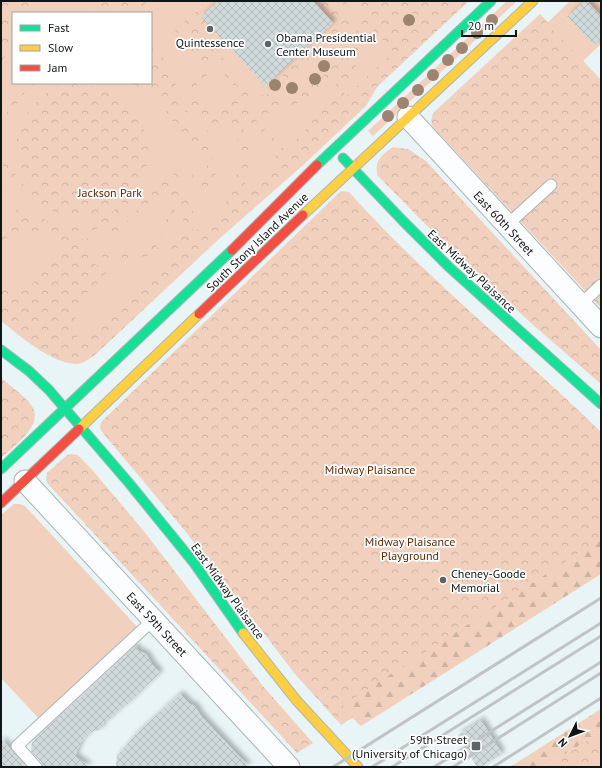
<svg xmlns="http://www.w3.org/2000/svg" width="602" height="768" font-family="'PT Sans',sans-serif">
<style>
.forest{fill:url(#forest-firs)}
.park{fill:url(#park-crowns);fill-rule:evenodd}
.garden{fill:#f1d1be}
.building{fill:url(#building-cross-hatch);filter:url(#shadow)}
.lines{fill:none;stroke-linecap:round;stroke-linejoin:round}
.lane-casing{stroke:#acb5b7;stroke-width:13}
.street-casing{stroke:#acb5b7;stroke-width:23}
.fast-casing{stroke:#acb5b7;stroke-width:11}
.slow-casing{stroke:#acb5b7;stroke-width:11}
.jam-casing{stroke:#acb5b7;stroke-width:11}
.lane{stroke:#fcfdfe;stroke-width:11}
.street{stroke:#fcfdfe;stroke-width:21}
.fast{stroke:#16e098;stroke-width:9}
.slow{stroke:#ffcf43;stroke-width:9}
.jam{stroke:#f24e42;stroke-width:9}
.rail{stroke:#c1c4c5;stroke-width:3}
.tree{fill:#9c8471}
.poi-dot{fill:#5b6466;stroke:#fff;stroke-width:1.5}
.labels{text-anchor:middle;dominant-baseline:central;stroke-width:3.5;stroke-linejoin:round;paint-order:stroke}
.poi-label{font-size:12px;fill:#0f1618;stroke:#fff;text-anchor:start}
.park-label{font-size:12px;fill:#5d2904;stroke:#fff}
.street-label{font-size:12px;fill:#0f1618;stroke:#fff}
</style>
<defs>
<pattern id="forest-firs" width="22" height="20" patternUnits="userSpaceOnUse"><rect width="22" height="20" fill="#f1d1be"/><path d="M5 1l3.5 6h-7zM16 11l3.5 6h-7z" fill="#cdb3a3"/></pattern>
<pattern id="park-crowns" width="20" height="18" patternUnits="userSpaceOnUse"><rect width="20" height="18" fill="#f1d1be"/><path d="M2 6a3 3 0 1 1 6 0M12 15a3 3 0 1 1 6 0" fill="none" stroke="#cdb3a3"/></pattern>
<pattern id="building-cross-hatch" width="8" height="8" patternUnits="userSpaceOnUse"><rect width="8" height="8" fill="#d1dadb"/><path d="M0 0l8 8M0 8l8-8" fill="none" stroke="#b2babb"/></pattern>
<filter id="shadow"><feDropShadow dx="3.5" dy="-3.5" stdDeviation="2" flood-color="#0004"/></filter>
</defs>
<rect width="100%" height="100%" fill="#e9f4f6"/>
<!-- forest -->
<path class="forest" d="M601 466V574L361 726 353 718 349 720 337 696Z
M601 709V732L544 767H510Z"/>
<!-- park -->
<path class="park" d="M1 1H469L377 87 366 106 301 167 219 239 95 355C89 359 83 364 76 364 51 363 20 336 1 321ZM13 13H151V83H13Z
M540 14 601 80V308L432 126 431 120 433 113Z
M393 147 408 149 426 161 601 350V384L532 324 437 236 378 176C373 162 382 154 393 147Z
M341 191 349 192C427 279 518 351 601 432V539L343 705 353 717 341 725 295 674 186 532 102 432 100 427 101 422Z
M1 378C9 385 29 399 33 408 43 426 12 448 1 458Z
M71 454 78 455 94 472 143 530 262 685 313 743 297 753 48 484 46 480 47 473 67 455Z
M601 732V767H544Z"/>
<!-- garden -->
<path class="garden" d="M42 1H93L95 13H34Z
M146 1H218L208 10 203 5 170 35 199 66 206 60 208 62C202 74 191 88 177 88L168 62 151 47V13H144Z
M334 1H340L344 5 348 2 362 18 351 43 342 58 336 54 334 37 352 20Z
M507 1H517L373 136 368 131Z
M570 1H600L601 2V44L583 61 547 23Z
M399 21a9 9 0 1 1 18 0a9 9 0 1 1-18 0Z
M369 25 394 52 341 101 355 68Z
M225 42 265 86 284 69 283 83C278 87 274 92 268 94 255 99 239 90 233 80 226 70 225 58 217 49Z
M6 54 13 60V83H29L12 103 7 113 1 118V67Z
M321 55 328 57 338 62C331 68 324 76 317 81 292 99 262 108 231 109 248 91 257 105 275 96 285 92 289 81 295 73 303 65 311 59 321 55Z
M214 63 219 64 229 82 241 93 240 96 231 100 223 107 189 100 176 94C188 91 198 86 206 76 209 72 210 66 214 63Z
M337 77 339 78 325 104 307 128 286 151 255 119V116C285 109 315 99 337 77Z
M35 83H63C17 107 2 147 33 192H30C20 181 4 162 1 146 0 141 1 136 1 130 8 125 15 106 21 97 25 92 30 88 35 83Z
M84 83H125L142 88 159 98 169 117 198 150 207 166V177L204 181 198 179 183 169C176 171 172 175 170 182 149 178 142 208 129 220 125 223 120 225 115 227 96 237 79 245 60 234 72 233 85 234 96 229 104 226 112 219 119 214 124 209 130 204 134 199 161 159 149 99 98 87 91 86 84 86 77 86L78 84Z
M174 107 192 114 214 118C208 127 206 134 205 144L191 133 174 117Z
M219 120C225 124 232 128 235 134 242 146 241 158 238 171 231 201 219 218 192 233 195 211 195 206 176 191L177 178 180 176C189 177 195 186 205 190 226 181 208 155 210 141 212 134 217 126 219 120Z
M247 126 278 159 248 187 244 186 251 165 248 143 243 130Z
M1 162C19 199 64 229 105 212 111 209 116 205 121 201L123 203C104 221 88 226 62 229 56 222 49 222 41 218 27 213 4 196 1 181 0 175 1 168 1 162Z
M1 191 18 213V218C13 221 7 225 1 224Z
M165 193 170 197 169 212 165 223 161 231 152 243 138 249 122 253 86 250C96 236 119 234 133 221 144 211 149 196 165 193Z
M176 202C191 222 179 221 177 241L157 248 156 246C170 230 172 223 176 202Z
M33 234C51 237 54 239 64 255 56 259 48 264 42 271 37 276 35 282 30 287 21 297 9 286 2 278L1 250 6 237C13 243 25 236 33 234Z
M178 248 179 251 88 335 77 340C74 318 73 303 92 288 97 283 103 281 107 276L105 271 87 258 89 256C107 257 125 260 142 257 155 256 167 251 178 248Z
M14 504H20L25 506 141 631 42 722 1 678V515Z"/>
<!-- building -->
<path class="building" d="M218 1H313L333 23 265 86 201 17Z
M585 1H587L601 16V38L594 45 567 17Z
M135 646 139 651 146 654 152 664 160 673 123 708 122 707 108 721 104 722 102 727 100 730 91 732 81 742 75 756 90 767H43L41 762 31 751 32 742Z
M180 694 190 704 195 706 201 716 249 767H116L117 755 122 751 135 735Z
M481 720 502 754 481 767H477L458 735Z
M1 739 18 757 27 767H1Z"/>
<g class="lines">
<!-- lane casing -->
<g class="lane-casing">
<path id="lane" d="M507 225 551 185
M580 305 601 285
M36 767 17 746 153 620"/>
</g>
<!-- street casing -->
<g class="street-casing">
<path id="street" d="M408 117 601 327
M25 481 289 767"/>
</g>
<!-- fast casing -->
<g class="fast-casing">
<path id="fast" d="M343 158 403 221 449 267 601 404
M317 165 491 1
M1 350 29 371 49 390 129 483 194 563 243 633
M1 469 232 250"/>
</g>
<!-- slow casing -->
<g class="slow-casing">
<path id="slow" d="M303 215 533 1
M79 429 199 314
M243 633 297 701 358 767"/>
</g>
<!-- jam casing -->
<g class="jam-casing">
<path id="jam" d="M232 250 317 165
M199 314 303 215
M1 503 79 429"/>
</g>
<!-- lane -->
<use href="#lane" class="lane"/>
<!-- street -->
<use href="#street" class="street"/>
<!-- fast -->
<use href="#fast" class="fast"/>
<!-- slow -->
<use href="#slow" class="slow"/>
<!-- jam -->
<use href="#jam" class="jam"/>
<!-- rail -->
<path class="rail" d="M333 767 601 598
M372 767 601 623
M392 767 601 636
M434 767 601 662
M453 767 601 673
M493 767 601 698"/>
</g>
<!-- trees -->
<g class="tree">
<circle cx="409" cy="20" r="6"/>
<circle cx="492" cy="20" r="6"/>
<circle cx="477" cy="33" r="6"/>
<circle cx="462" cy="48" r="6"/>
<circle cx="448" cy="60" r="6"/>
<circle cx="324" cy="66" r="6"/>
<circle cx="433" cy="75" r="6"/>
<circle cx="315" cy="79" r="6"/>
<circle cx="275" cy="85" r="6"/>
<circle cx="292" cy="88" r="6"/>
<circle cx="418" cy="90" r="6"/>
<circle cx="403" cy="103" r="6"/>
<circle cx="388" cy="116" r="6"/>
</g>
<!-- markers -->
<g class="poi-dot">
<circle cx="210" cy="29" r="4"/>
<circle cx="268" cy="44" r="4"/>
<circle cx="443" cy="580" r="4"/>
<rect x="471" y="741" width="10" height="10" rx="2"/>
</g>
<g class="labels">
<!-- poi labels -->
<g class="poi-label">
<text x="276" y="37">Obama Presidential<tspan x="276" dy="14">Center Museum</tspan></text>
<text x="210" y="42" text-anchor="middle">Quintessence</text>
<text x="451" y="573">Cheney-Goode<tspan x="451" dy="14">Memorial</tspan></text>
<text x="467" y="739" text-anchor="end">59th Street<tspan x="467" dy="14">(University of Chicago)</tspan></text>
</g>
<!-- park labels -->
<g class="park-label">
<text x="110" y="192">Jackson Park</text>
<text x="370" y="469">Midway Plaisance</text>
<text x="410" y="541">Midway Plaisance<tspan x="410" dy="14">Playground</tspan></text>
</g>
<!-- street labels -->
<g class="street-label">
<text transform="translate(504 223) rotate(47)">East 60th Street</text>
<text transform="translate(257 242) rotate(-44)">South Stony Island Avenue</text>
<text transform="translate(472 271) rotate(43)">East Midway Plaisance</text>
<text transform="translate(228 591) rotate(54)">East Midway Plaisance</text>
<text transform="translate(157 624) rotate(47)">East 59th Street</text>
</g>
</g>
<!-- border -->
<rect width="602" height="768" fill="none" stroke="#0f1618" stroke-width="4"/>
<!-- legend -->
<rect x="12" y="12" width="140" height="72" fill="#ffffff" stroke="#9fa2a3"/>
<rect x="20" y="25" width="20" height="6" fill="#16e098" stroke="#9fa2a3"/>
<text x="48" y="32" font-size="12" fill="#0f1618">Fast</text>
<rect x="20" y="45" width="20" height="6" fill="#ffcf43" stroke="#9fa2a3"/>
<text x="48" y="52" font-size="12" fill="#0f1618">Slow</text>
<rect x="20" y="65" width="20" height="6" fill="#f24e42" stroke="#9fa2a3"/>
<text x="48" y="72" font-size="12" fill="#0f1618">Jam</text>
<!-- north arrow -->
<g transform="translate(570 736) rotate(228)" stroke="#ffffff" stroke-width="3" paint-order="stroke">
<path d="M0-3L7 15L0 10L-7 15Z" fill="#0f1618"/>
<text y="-6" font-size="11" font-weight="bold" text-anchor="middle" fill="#0f1618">N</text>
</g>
<!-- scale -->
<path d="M462 30v6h54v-6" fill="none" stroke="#0f1618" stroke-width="2"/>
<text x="468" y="30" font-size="12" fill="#0f1618" stroke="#ffffff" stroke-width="3" paint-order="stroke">20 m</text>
</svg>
